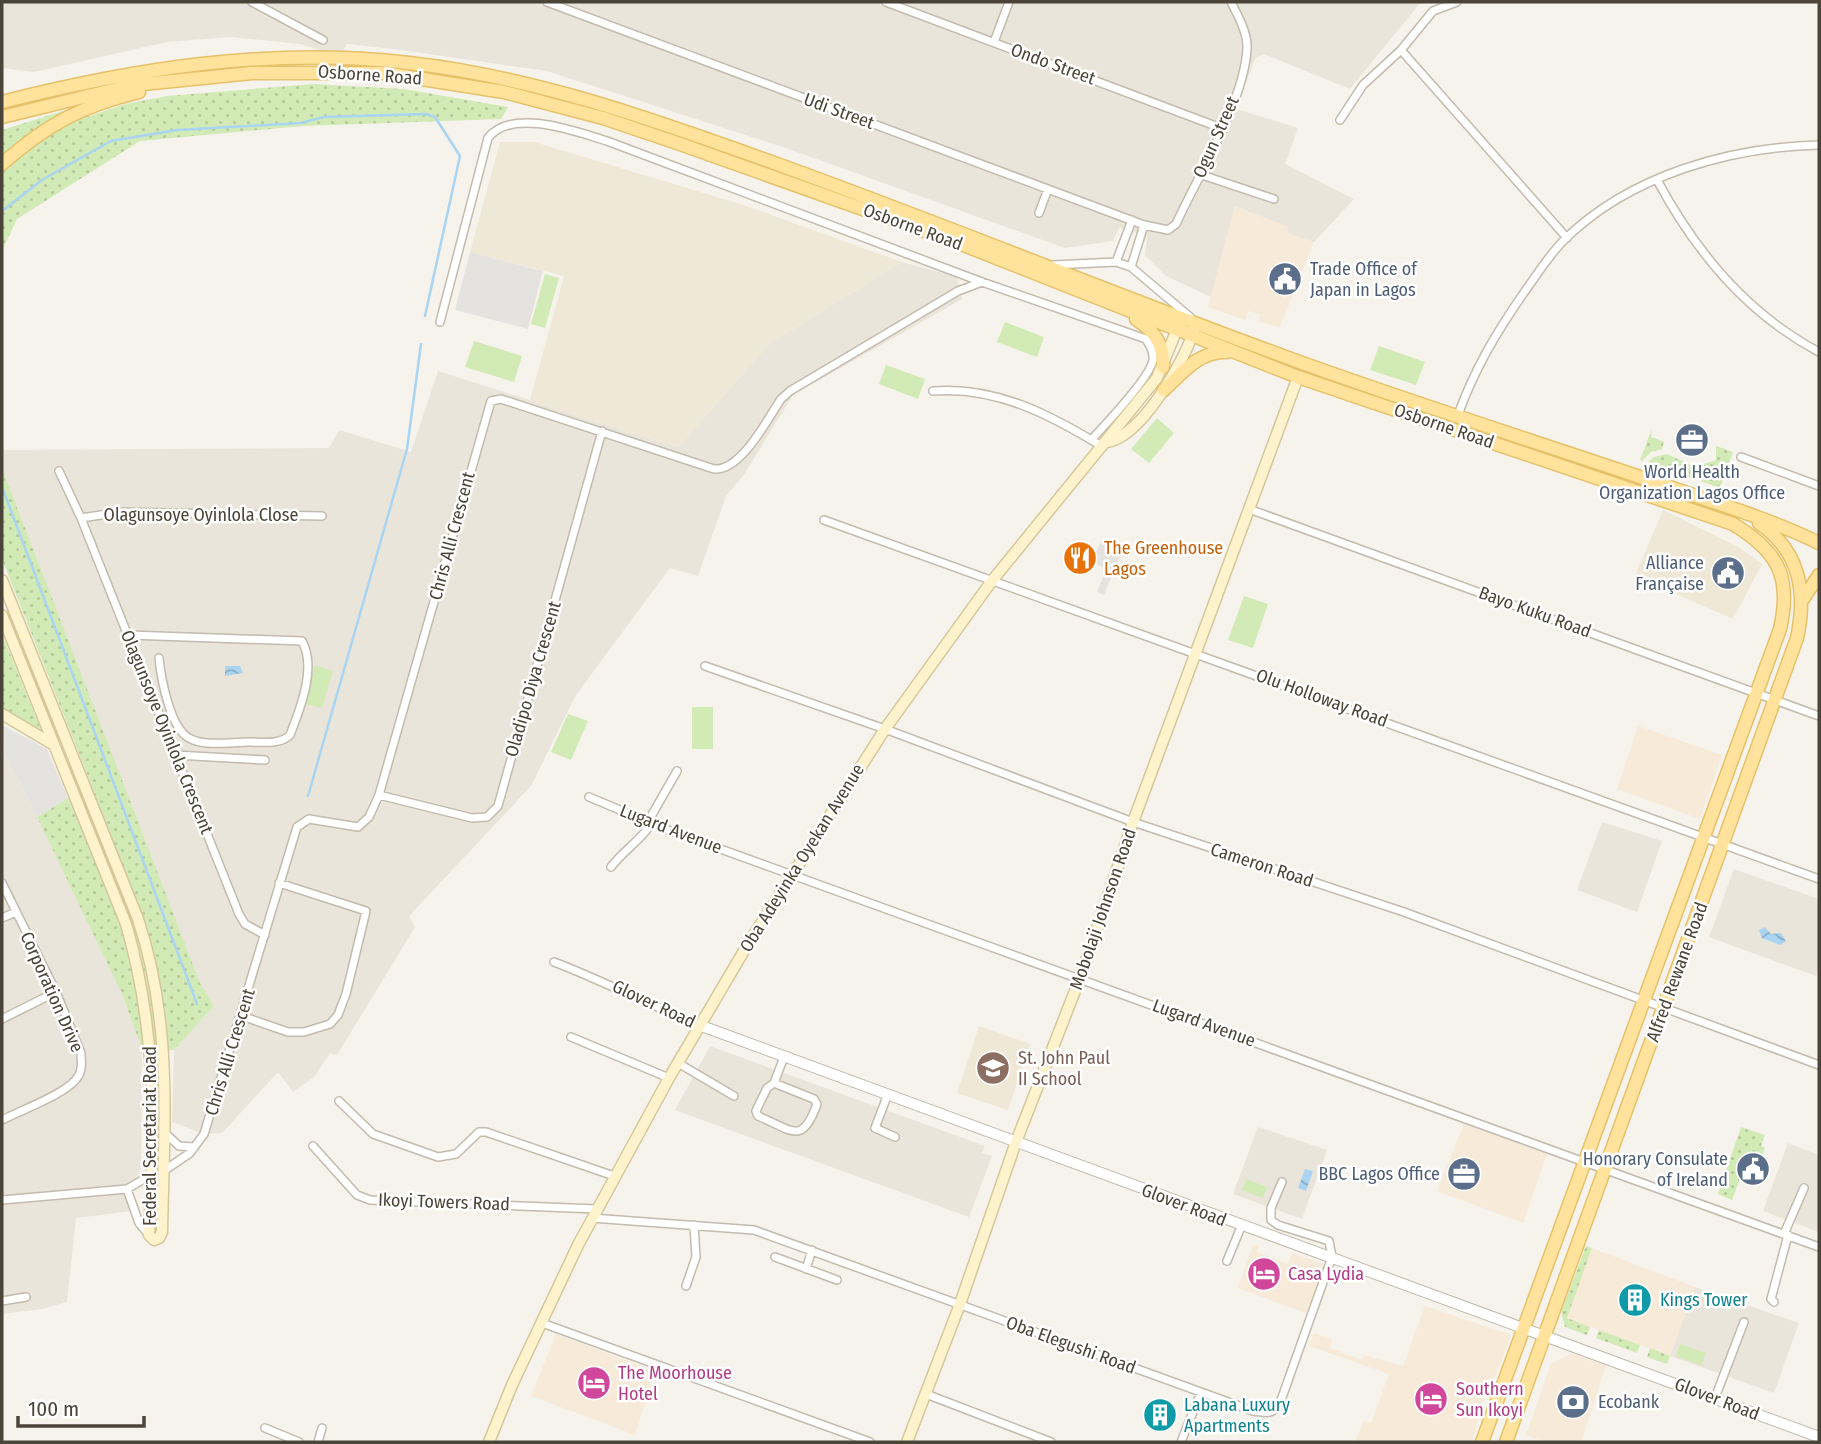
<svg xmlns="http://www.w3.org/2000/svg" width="1821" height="1444" font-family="'Fira Sans Condensed',sans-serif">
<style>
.residential{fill:#eae5da}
.commercial{fill:#f7ead8}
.education{fill:#efe8d6}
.grass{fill:url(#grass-dots)}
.garden{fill:#d2eab5}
.parking{fill:#e5e3e0}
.water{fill:url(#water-waves)}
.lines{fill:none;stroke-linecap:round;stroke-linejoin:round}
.stream{stroke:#a9d4f2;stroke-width:2.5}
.minor-casing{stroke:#c2bbae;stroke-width:10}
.tertiary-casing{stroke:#c2bbae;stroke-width:12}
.secondary-casing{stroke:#d6c79b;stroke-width:13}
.primary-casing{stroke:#e6c16a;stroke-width:15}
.minor{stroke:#fff;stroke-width:7}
.tertiary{stroke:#fff;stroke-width:10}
.secondary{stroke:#fff3cd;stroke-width:10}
.primary{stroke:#ffe39c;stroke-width:12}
.labels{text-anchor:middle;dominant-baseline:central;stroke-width:5;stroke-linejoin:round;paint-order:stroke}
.street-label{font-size:18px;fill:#4b4439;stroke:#fff}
.service-label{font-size:18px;fill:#4e5e75;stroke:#fff;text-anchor:end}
.food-label{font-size:18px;fill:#c56008;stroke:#fff;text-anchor:start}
.education-label{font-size:18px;fill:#785e54;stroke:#fff;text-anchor:start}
.hotel-label{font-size:18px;fill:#b23c85;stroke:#fff;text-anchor:start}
.culture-label{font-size:18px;fill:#0d838f;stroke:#fff;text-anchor:start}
</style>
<defs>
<pattern id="grass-dots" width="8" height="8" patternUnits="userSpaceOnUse" patternTransform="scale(1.75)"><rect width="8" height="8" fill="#d2eab5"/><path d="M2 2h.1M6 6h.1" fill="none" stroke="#b6ca9c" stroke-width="1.8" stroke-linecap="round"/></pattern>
<pattern id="water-waves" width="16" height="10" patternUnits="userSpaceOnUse" patternTransform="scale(1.75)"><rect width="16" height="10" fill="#a9d4f2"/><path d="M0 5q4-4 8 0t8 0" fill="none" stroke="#8caec5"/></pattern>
</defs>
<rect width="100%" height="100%" fill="#f6f3ec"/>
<!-- residential -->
<path class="residential" d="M2 2H1421L1350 89 1264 54 1255 58 1237 109 1298 128 1285 164 1354 199 1314 242 1286 233 1288 228 1235 206 1211 297 1166 276 1145 255 1147 237 1128 230 1119 228 1113 241 1065 248 783 147 547 71 401 50 347 44 342 53 322 51 300 44 231 37 167 42 34 72 2 68Z
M902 262 957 277 962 299 793 395 743 476 726 496 698 576 670 568 576 695 531 786 409 916 415 927 337 1055 330 1053 314 1077 293 1092 278 1072 222 1133 204 1134 172 1122 174 1050 214 1006 200 983 104 736 2 468V450L329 448 339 430 411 452 438 371 678 447 769 344Z
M2 748 65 872 122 994 142 1049 141 1169 130 1192 133 1211 76 1218 67 1302 42 1309 2 1314Z
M1602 822 1662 841 1637 912 1577 890Z
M1734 869 1819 899V967L1816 976 1709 937Z
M710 1046 985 1146 982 1153 992 1156 969 1217 675 1110Z
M1258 1127 1327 1150 1302 1219 1233 1194Z
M1788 1143 1819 1155V1232L1763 1211Z
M1695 1287 1799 1323 1774 1393 1670 1356Z"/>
<!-- commercial -->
<path class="commercial" d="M1235 206 1288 227 1287 233 1314 242 1280 327 1259 322 1260 314 1248 311 1245 320 1208 307Z
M1638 726 1722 755 1700 819 1617 789Z
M1464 1124 1547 1154 1523 1223 1437 1191Z
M1253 1245 1258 1247 1257 1252 1288 1264 1292 1253 1323 1264 1326 1268 1311 1308 1305 1313 1238 1288Z
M1592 1248 1695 1287 1670 1356 1566 1318Z
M1425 1306 1511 1335 1495 1377 1486 1388 1472 1442H1355L1364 1421 1371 1423 1389 1374 1309 1346 1314 1333 1332 1339 1330 1348 1362 1360 1365 1355 1403 1366Z
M556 1334 655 1371 635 1435 531 1396Z
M1571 1353 1606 1366 1581 1442H1546L1526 1435 1551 1364Z"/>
<!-- education -->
<path class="education" d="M500 142H534L747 206 902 262 769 344 678 447 530 400 564 276 470 252Z
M1663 510 1740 548 1762 564 1733 619 1635 576Z
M979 1026 1030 1044 1008 1110 957 1093Z"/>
<!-- grass -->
<path class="grass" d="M313 84 404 89 508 107 501 119 303 126 140 141 17 219 2 251V130L66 110 90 116 125 104 167 96Z
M1652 428 1651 437 1664 442 1662 449 1651 452 1642 461 1640 460Z
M1716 446 1733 452 1720 488 1698 480 1704 464 1716 460Z
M1667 454 1691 465V478L1648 462 1654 457Z
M2 468 200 983 214 1006 174 1050 142 1049 122 994 37 817 91 784 2 559Z
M2 634 43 735 2 714Z
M1741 1127 1765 1135 1761 1146 1765 1148 1760 1162 1748 1158 1732 1200 1718 1194Z
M1586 1246 1592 1248 1567 1318 1590 1327 1587 1335 1565 1327 1561 1312Z
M1599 1330 1640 1345 1637 1353 1596 1338Z
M1650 1348 1670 1356 1667 1364 1647 1357Z"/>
<!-- garden -->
<path class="garden" d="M545 274 559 278 545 328 531 324Z
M1005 322 1044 337 1037 357 997 342Z
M474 341 522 356 514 382 465 367Z
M1379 346 1425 362 1416 385 1370 370Z
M886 365 925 379 918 399 879 384Z
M1157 418 1174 433 1149 463 1131 449Z
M1244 596 1268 604 1253 648 1228 640Z
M315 665 333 671 322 708 305 704Z
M692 707H713V749H692Z
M568 714 588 721 571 760 551 752Z
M1246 1179 1267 1187 1263 1198 1242 1190Z
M1680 1344 1706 1353 1701 1365 1676 1356Z"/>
<!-- parking -->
<path class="parking" d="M470 252 543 271 528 329 455 310Z
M1102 540 1124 548 1104 595 1097 592 1106 569 1091 561Z
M2 725 47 749 68 798 37 817 2 748Z"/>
<!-- water -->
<path class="water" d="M225 666H240L243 673 225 676Z
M1765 927 1771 934 1781 933 1786 941 1780 945 1762 938 1759 930Z
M1305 1169 1313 1171 1306 1191 1298 1188Z"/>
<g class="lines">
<!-- stream -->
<path class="stream" d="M2 211 42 180 111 141 177 130 301 123 324 117 426 114 435 117 460 156 425 316
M2 487 197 1004
M308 796 407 449 421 344"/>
<!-- minor casing -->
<g class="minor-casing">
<path id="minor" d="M252 2 323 40
M547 2 1144 225 1168 230 1176 224C1198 176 1245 99 1247 48 1248 33 1237 14 1231 2
M886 2 1221 128
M994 42 1009 2
M1401 50 1433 11 1457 2
M1340 120 1363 85 1401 50 1567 238
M1199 174 1274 199
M1657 180C1696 252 1746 313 1819 352
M1039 213 1048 189
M1116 262 1132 220
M1053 265 1116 262 1131 267 1190 317
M1131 267 1144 225
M440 322 488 138C512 107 577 132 607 141L982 282 1146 339C1150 345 1154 352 1153 360 1150 378 1105 425 1091 440
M933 391C996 386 1051 415 1103 447
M1458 415C1474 370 1496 333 1523 294 1537 275 1548 256 1565 239 1631 175 1730 147 1819 145
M1741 457 1819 486
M59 471 81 518 239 914 245 924 265 935
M1249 509 1819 716
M81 518 121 512 322 516
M824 520 1819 879
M129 635 302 641C317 668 300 709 290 735 280 745 262 742 249 742 231 742 204 747 189 738 170 728 161 678 159 658
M705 666 885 729 1133 822 1404 912 1819 1065
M176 755 265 760
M379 795 472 818 487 817 498 806 602 431
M589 797 668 830 1819 1247
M649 820 677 771
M611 867C624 850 640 841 652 823
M2 883 56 992 81 1053C81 1061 83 1068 79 1075 70 1093 21 1110 2 1120
M2 918 16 912
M554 962C604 981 649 1005 699 1025
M242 1016 288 1032H304L330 1024 338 1015 346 994 366 911 279 883
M2 1019 56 992
M571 1037 669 1078
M678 1063 734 1096
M774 1083 814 1099 817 1104C802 1146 792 1130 758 1116L756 1111 767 1088 774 1083 784 1057
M888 1094 875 1128 895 1137
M339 1101 373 1134 438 1157 456 1154 479 1132H486L614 1176
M166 1134 179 1146 194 1147
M313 1146 357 1195 370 1200 597 1209
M165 1170 190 1153 204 1134 297 827 309 819 358 827 369 817 379 795 491 401 501 399 714 469C741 471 767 420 781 399L790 391 958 291 982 282
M127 1189 139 1223 149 1235
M2 1200 127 1189 151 1175
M592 1218 754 1230 1253 1411C1266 1413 1273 1415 1280 1403L1332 1257 1329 1241 1278 1225 1271 1220V1208L1282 1182
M1784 1234 1804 1188
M775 1257 837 1280
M1227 1261 1241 1227
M806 1269 812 1250
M686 1286 696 1257 694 1225
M2 1301 26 1297
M1774 1302 1771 1299 1788 1235
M542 1323 870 1442
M926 1394 1051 1442
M1715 1398 1744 1322
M265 1428 299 1442
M318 1442 322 1428
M1181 1442 1201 1392"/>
</g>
<!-- tertiary casing -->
<g class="tertiary-casing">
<path id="tertiary" d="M699 1025C1072 1165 1447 1298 1819 1437"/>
</g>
<!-- secondary casing -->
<g class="secondary-casing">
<path id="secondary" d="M1107 442C1140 438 1186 360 1194 329
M2 580 138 919C173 1025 164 1123 162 1232L159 1238 154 1240 149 1235C155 1125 157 1031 126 924L2 615
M2 714 54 745
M489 1442 512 1385 578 1245 669 1078 748 944 885 729 991 582 1157 378 1180 322
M907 1442 960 1304 1016 1142 1080 978 1133 822 1298 377"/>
</g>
<!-- primary casing -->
<g class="primary-casing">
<path id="primary" d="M2 102C136 68 270 47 409 63 536 77 657 121 777 164 954 228 1128 300 1305 364 1422 406 1540 443 1658 483 1712 502 1768 518 1819 543
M2 117 133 85 252 73H384L504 92 603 118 680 144 961 244 1298 377 1733 524C1778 551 1792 577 1780 629L1482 1442
M2 164C46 125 81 106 139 92
M1136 319C1155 332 1164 344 1163 367
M1164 390C1182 373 1200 350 1227 352
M1803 599 1819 575
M1506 1442 1797 638C1807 592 1800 551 1759 523"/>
</g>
<!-- minor -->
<use href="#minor" class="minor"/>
<!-- tertiary -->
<use href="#tertiary" class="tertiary"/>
<!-- secondary -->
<use href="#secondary" class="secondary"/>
<!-- primary -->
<use href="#primary" class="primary"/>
</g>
<!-- icons -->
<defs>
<g id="civic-disc" transform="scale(1.75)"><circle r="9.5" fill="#5c6f8a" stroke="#fff"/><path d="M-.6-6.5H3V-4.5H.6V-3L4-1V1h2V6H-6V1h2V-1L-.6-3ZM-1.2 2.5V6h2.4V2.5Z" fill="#fff"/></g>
<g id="office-disc" transform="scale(1.75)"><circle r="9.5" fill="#5c6f8a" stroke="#fff"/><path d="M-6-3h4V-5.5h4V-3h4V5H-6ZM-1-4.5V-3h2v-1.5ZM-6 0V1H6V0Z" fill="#fff"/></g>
<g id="restaurant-disc" transform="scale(1.75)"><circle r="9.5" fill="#e8710a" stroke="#fff"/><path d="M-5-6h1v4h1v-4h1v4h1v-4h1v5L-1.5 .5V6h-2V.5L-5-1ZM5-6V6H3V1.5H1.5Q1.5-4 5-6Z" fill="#fff"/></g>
<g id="school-disc" transform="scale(1.75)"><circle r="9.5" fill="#8d6e63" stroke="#fff"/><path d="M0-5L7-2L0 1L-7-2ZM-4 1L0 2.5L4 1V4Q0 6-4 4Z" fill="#fff"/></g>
<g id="hotel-disc" transform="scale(1.75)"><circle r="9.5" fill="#d1479c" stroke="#fff"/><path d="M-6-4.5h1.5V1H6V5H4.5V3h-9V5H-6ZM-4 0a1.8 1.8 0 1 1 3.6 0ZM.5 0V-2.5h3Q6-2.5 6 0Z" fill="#fff"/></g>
<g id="building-disc" transform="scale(1.75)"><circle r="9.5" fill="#0f9aa8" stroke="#fff"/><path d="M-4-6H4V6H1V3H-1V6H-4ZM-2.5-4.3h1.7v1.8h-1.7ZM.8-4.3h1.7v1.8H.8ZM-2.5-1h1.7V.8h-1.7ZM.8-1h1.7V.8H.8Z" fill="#fff"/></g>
<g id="bank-disc" transform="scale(1.75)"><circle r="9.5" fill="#5c6f8a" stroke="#fff"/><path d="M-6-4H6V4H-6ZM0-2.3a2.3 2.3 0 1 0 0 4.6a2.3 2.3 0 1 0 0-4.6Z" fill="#fff"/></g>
</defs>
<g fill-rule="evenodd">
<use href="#civic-disc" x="1285" y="279"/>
<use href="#office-disc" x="1692" y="440"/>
<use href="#restaurant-disc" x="1080" y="558"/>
<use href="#civic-disc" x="1728" y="573"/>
<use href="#school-disc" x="993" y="1068"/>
<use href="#civic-disc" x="1753" y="1169"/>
<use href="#office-disc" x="1464" y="1174"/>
<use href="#hotel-disc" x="1264" y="1274"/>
<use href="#building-disc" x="1635" y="1300"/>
<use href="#hotel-disc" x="594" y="1383"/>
<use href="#hotel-disc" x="1431" y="1399"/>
<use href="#bank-disc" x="1573" y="1402"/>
<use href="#building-disc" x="1160" y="1415"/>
</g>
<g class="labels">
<!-- street labels -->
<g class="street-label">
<text transform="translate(1053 64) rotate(20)">Ondo Street</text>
<text transform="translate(370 75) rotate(4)">Osborne Road</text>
<text transform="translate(839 111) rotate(20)">Udi Street</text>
<text transform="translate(1216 137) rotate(-66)">Ogun Street</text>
<text transform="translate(913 227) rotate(20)">Osborne Road</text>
<text transform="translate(1444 426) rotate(19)">Osborne Road</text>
<text x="201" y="515">Olagunsoye Oyinlola Close</text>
<text transform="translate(452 536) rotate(-75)">Chris Alli Crescent</text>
<text transform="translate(1535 612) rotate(20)">Bayo Kuku Road</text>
<text transform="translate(533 679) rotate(-74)">Oladipo Diya Crescent</text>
<text transform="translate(1322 698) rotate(20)">Olu Holloway Road</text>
<text transform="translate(167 732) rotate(68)">Olagunsoye Oyinlola Crescent</text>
<text transform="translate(671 829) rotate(21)">Lugard Avenue</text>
<text transform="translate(802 858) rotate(-58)">Oba Adeyinka Oyekan Avenue</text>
<text transform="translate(1262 865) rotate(18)">Cameron Road</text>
<text transform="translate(1103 909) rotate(-71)">Mobolaji Johnson Road</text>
<text transform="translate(1677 972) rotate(-70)">Alfred Rewane Road</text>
<text transform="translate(52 992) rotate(66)">Corporation Drive</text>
<text transform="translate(654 1004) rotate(25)">Glover Road</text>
<text transform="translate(1204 1023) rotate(20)">Lugard Avenue</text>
<text transform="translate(230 1052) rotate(-73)">Chris Alli Crescent</text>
<text transform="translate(150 1136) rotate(-90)">Federal Secretariat Road</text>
<text transform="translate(444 1202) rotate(2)">Ikoyi Towers Road</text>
<text transform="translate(1184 1205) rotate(21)">Glover Road</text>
<text transform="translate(1071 1345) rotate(20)">Oba Elegushi Road</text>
<text transform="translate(1717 1399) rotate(21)">Glover Road</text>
</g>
<!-- service labels -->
<g class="service-label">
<text x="1310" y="269" text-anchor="start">Trade Office of<tspan x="1310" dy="21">Japan in Lagos</tspan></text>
<text x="1692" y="472" text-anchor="middle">World Health<tspan x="1692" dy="21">Organization Lagos Office</tspan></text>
<text x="1704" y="563">Alliance<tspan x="1704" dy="21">Française</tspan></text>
<text x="1728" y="1159">Honorary Consulate<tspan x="1728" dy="21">of Ireland</tspan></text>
<text x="1440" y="1174">BBC Lagos Office</text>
<text x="1598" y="1402" text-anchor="start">Ecobank</text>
</g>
<!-- food labels -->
<g class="food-label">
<text x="1104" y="548">The Greenhouse<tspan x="1104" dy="21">Lagos</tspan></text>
</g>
<!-- education labels -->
<g class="education-label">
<text x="1018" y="1058">St. John Paul<tspan x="1018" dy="21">II School</tspan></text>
</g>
<!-- hotel labels -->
<g class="hotel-label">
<text x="1288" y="1274">Casa Lydia</text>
<text x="618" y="1373">The Moorhouse<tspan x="618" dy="21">Hotel</tspan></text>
<text x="1456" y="1389">Southern<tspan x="1456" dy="21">Sun Ikoyi</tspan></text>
</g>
<!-- culture labels -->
<g class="culture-label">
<text x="1660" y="1300">Kings Tower</text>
<text x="1184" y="1405">Labana Luxury<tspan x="1184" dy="21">Apartments</tspan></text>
</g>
</g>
<!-- border -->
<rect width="1821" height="1444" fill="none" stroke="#4b4439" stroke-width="7"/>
<!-- scale -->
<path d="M18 1416v10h126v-10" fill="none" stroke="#4b4439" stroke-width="3.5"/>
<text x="28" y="1416" font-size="21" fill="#4b4439" stroke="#ffffff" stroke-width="5" paint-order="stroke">100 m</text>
</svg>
